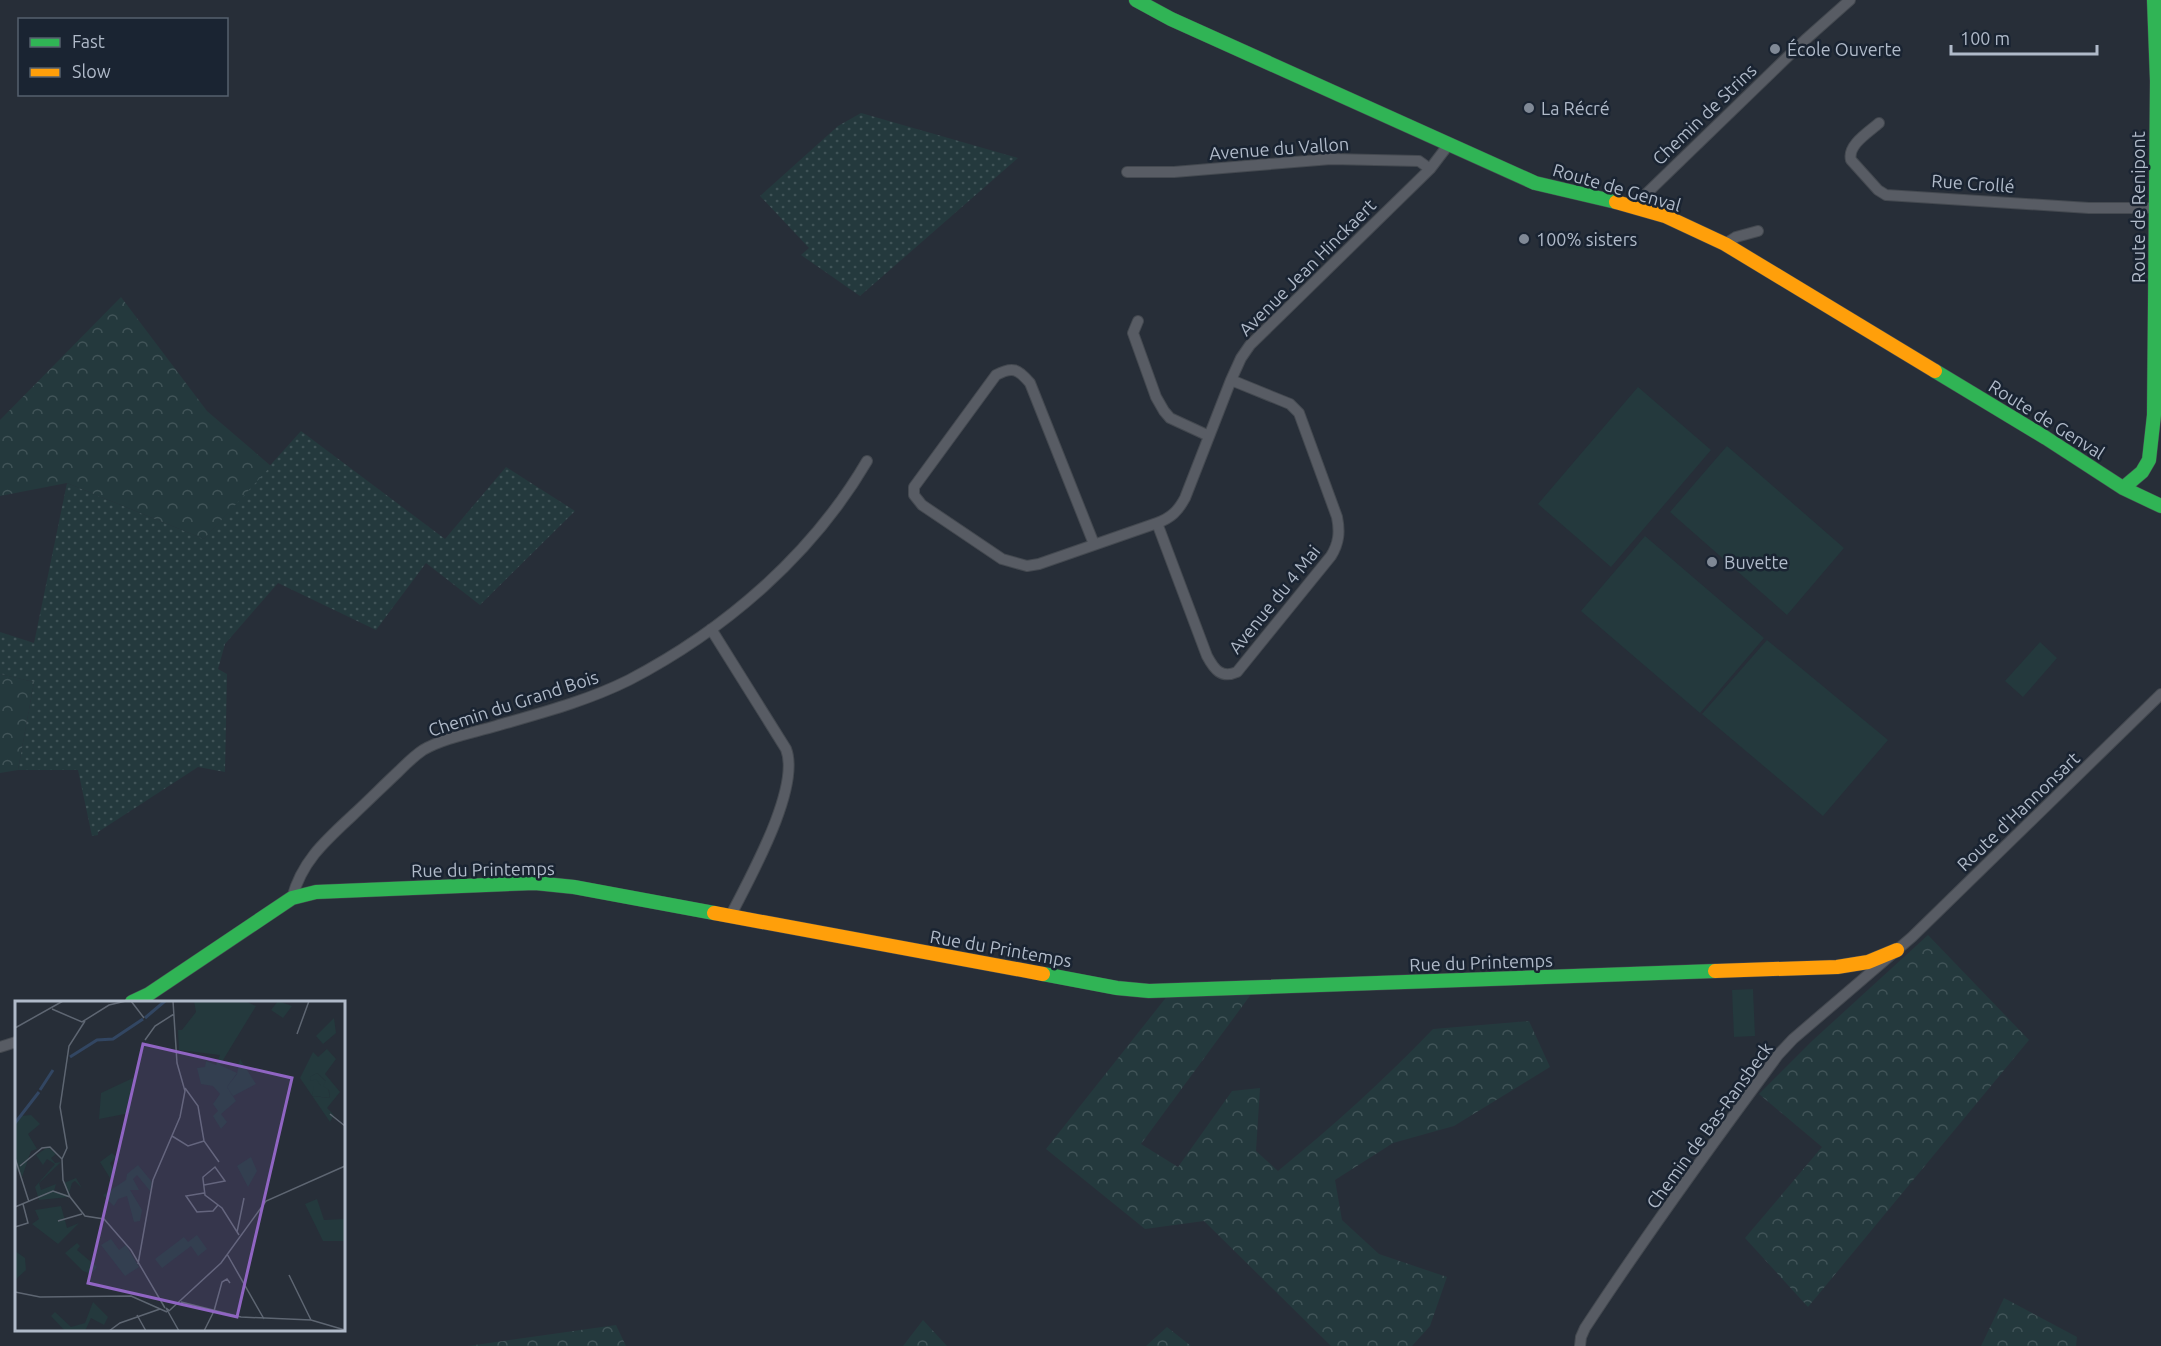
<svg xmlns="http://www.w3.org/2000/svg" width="2161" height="1346" font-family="Ubuntu,sans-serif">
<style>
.grass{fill:url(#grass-dots)}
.forest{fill:url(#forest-crowns)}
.pitch{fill:#24393d}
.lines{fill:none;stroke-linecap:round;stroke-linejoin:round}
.street-casing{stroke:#444950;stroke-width:12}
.fast-casing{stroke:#444950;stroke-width:15}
.slow-casing{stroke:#444950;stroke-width:15}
.street{stroke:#585c64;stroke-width:10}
.fast{stroke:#30b455;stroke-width:14}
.slow{stroke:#ff9f0a;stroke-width:14}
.poi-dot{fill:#808996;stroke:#1a2432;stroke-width:2}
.labels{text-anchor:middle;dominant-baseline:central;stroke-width:5;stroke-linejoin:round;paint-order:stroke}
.poi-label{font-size:18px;fill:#b0bac9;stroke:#1a2432;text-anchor:start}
.street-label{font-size:18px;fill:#b0bac9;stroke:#1a2432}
.inset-river{fill:none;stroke:#324662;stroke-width:3}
.inset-road{fill:none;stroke:#5e6672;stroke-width:1.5}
.view{fill:#9065c3;fill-opacity:0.15;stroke:#9065c3;stroke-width:3}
.inset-edge{fill:none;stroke:#b0bac9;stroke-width:3}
</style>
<defs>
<pattern id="grass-dots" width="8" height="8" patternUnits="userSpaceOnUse" patternTransform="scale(1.5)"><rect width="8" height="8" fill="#24393d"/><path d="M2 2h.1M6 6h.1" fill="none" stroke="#415458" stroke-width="1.8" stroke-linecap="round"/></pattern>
<pattern id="forest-crowns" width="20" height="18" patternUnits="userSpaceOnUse" patternTransform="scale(1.5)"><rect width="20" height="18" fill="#24393d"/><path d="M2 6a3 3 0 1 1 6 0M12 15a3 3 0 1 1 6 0" fill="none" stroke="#415458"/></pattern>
</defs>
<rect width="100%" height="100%" fill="#272e38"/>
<!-- grass -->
<path class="grass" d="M861 113 1018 158 860 296 801 255 809 248 760 196 838 126Z
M301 431 445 539 506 467 575 511 480 605 426 563 376 630 278 583 225 644 218 669 227 674 225 772 198 767 98 832V835L92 836 78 770H18L34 682 0 674V632L34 643 67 483 204 539Z"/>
<!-- forest -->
<path class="forest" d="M121 297 207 411 271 466 204 539 67 483 0 496V420Z
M0 674 34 682 18 770 0 773Z
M1928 935 2029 1040 1808 1307 1745 1238 1822 1147 1759 1094 1812 1041Z
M1252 993 1141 1144 1178 1167 1232 1091 1260 1088 1256 1151 1278 1171C1332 1127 1384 1080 1433 1029L1529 1021 1550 1067 1454 1126 1393 1143 1335 1180 1342 1220 1379 1254 1447 1277 1430 1326 1412 1346H1331L1204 1221 1145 1229 1046 1149 1168 995Z
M2004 1298 2077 1337 2076 1346H1981Z
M923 1320 947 1346H903Z
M616 1325 626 1346H468Z
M1167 1327 1191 1346H1146Z"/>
<!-- pitch -->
<path class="pitch" d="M1638 387 1711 450 1611 567 1538 504Z
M1727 446 1844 548 1787 615 1670 512Z
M1645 536 1764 638 1700 713 1581 611Z
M1767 640 1888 740 1823 816 1702 714Z
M2040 642 2057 658 2023 697 2005 681Z
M1753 989 1755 1036 1734 1037 1732 990Z"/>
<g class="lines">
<!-- street casing -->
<g class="street-casing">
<path id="street" d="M1879 123C1869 132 1847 145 1851 160L1878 190 1886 195 2089 208H2156
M1127 172H1174L1331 159 1419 161 1430 169
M1642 209 1647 193 1805 40 1850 0
M1725 244 1736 237 1758 231
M1138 321 1133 333 1156 397 1164 411 1170 418 1209 436
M1157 523 1207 656C1214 669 1221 679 1237 672L1331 556C1339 543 1340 532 1337 517L1299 413 1290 404 1231 380
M1094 544 1030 383C1018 369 1013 366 996 375L914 487V495L922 505 1002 559 1027 566 1039 564 1157 523C1171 518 1178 511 1185 498L1231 380 1241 358 1250 345 1430 169 1449 144
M711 629 786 749C801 788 749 879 731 915
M292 898C302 861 325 841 353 815 368 801 383 786 399 771 406 764 414 756 423 750 444 738 472 733 496 726 541 713 587 701 629 680 725 630 812 555 867 461
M0 1047 16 1042
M1580 1346 1581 1337 1585 1328C1646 1235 1712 1144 1778 1055L1793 1039 1912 937 2161 694"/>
</g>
<!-- fast casing -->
<g class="fast-casing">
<path id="fast" d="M1136 0 1171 19 1535 183 1616 202
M1935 371 2046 438 2123 488 2161 506
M2123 488 2142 472 2149 460 2154 415 2157 81 2154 0
M1043 974 1117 988 1149 991 1715 971
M132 1002 149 994 292 898 316 892 535 883 574 887 714 913"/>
</g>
<!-- slow casing -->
<g class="slow-casing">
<path id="slow" d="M1616 202 1665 216 1725 244 1935 371
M714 913 1043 974
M1715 971 1837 967 1868 962 1897 950"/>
</g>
<!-- street -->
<use href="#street" class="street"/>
<!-- fast -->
<use href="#fast" class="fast"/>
<!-- slow -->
<use href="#slow" class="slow"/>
</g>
<!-- markers -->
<g class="poi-dot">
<circle cx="1775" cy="49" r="6"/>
<circle cx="1529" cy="108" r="6"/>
<circle cx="1524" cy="239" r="6"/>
<circle cx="1712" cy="562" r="6"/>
</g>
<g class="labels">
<!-- poi labels -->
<g class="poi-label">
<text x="1787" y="49">École Ouverte</text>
<text x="1541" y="108">La Récré</text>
<text x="1536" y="239">100% sisters</text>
<text x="1724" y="562">Buvette</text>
</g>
<!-- street labels -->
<g class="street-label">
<text transform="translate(1704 114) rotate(-44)">Chemin de Strins</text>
<text transform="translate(1279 148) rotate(-4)">Avenue du Vallon</text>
<text transform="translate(1973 183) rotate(4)">Rue Crollé</text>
<text transform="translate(1617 187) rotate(16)">Route de Genval</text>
<text transform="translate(2138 207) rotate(-90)">Route de Renipont</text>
<text transform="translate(1307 267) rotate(-45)">Avenue Jean Hinckaert</text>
<text transform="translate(2047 419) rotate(32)">Route de Genval</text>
<text transform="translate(1274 599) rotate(-51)">Avenue du 4 Mai</text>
<text transform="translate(513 703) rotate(-18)">Chemin du Grand Bois</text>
<text transform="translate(2018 811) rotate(-44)">Route d'Hannonsart</text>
<text transform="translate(483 869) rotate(-1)">Rue du Printemps</text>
<text transform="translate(1001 948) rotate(10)">Rue du Printemps</text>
<text transform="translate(1481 962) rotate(-2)">Rue du Printemps</text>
<text transform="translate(1709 1125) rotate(-54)">Chemin de Bas-Ransbeck</text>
</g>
</g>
<!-- overview -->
<g transform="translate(15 1001)">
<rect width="330" height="330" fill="#272e38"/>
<path d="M179 0H230L241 5 205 64 222 72 212 86 221 100 206 113 212 121 206 128 198 115 203 110 198 103 205 93 198 85 186 83 182 67 190 66 191 60 201 64 205 54 164 49 163 29H167L181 11ZM302 72 312 81 315 97 297 95 298 85 306 84 297 82 294 76ZM236 156 242 170 233 186 222 165Z" fill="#24393d"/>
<path d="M263 0 277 5 268 17 256 9ZM319 17 321 32 308 43 301 35ZM312 48 321 58 310 73 325 91 312 107 319 114 315 121 285 77 298 51 303 56ZM302 72 311 80 308 85 314 89 315 97 297 95 299 85H306L301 78 296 80 295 76ZM225 58 241 83 218 95 212 86 222 73ZM118 77 115 112 84 118 86 92ZM16 114 25 123 13 133 22 148 16 150 7 176 0 166V121L6 115ZM33 146 41 153 36 157 40 162 46 161 24 182 26 189 41 183 39 190 53 194 49 182 61 177 67 187 60 180 57 182 53 196 24 199 20 186 40 163 32 158 28 164 21 154ZM97 152 101 156 95 162 100 172 95 177 85 161ZM123 164 137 181 135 190 122 174 118 178 124 189H115L127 209 125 220 119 221 112 195 103 198 99 205 88 194 111 179 112 173ZM302 198 309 219 330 218V240H308L290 203ZM46 205 52 227 64 222 43 243 17 223 24 218 20 209ZM96 238 104 249 111 244 124 266 110 275 86 244ZM62 242 65 245 62 249 82 266 76 273 68 270 50 252ZM0 250 10 257 11 269 0 279ZM78 301 93 316 89 324 76 317 70 330H50L36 315 40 311 56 326 70 322Z" fill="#24393d" fill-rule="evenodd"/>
<path d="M182 234 192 248 183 255 176 245 147 267 140 258 169 236 173 241Z" fill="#24393d"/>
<path class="inset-river" d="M130 17 150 0M55 56 82 39 98 38 128 18M25 89 38 69M0 122 24 91"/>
<path class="inset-road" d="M116 0 129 17M37 8 67 21 94 4 111 0M0 27 48 0M282 33 294 0M130 39 140 25 159 13M170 87 183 105 189 140 204 161M315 113 330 125M157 135 173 145 189 140M0 157 14 201M47 158 52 147 45 106 54 45 70 20M5 165 27 147 35 146 47 158 48 179 55 196M189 184 210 180 200 166 188 176V178L190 194 207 207 224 234M189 192 171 195 182 211 198 210 203 204M0 206 38 190 55 196 70 215 89 218 116 249 150 307M43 220 67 213M0 226 13 222 8 203M222 231 229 197M212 253 249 318M123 263 138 179 165 116 170 90 162 62 158 0M274 274 296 319M0 291 25 296 116 295 152 311M166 301 226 316 296 319 330 329M155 309 206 262 251 200 330 165M155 310 151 307 164 330M199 310 207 281 212 278 215 282M122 314 131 330M94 330 105 322 145 308M189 330 199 310"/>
<path class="view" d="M128 43 277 77 222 316 73 282Z"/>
<rect width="330" height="330" class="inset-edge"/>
</g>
<!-- legend -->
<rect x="18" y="18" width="210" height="78" fill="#1a2432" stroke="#56606e" stroke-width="1.5"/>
<rect x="30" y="38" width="30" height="9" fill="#30b455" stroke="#56606e" stroke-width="1.5"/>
<text x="72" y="48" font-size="18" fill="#b0bac9">Fast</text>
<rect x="30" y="68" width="30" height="9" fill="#ff9f0a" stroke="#56606e" stroke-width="1.5"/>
<text x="72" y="78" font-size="18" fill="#b0bac9">Slow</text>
<!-- scale -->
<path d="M1951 45v9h146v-9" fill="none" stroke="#b0bac9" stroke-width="3"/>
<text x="1960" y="45" font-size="18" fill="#b0bac9" stroke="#1a2432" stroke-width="4.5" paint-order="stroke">100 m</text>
</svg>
